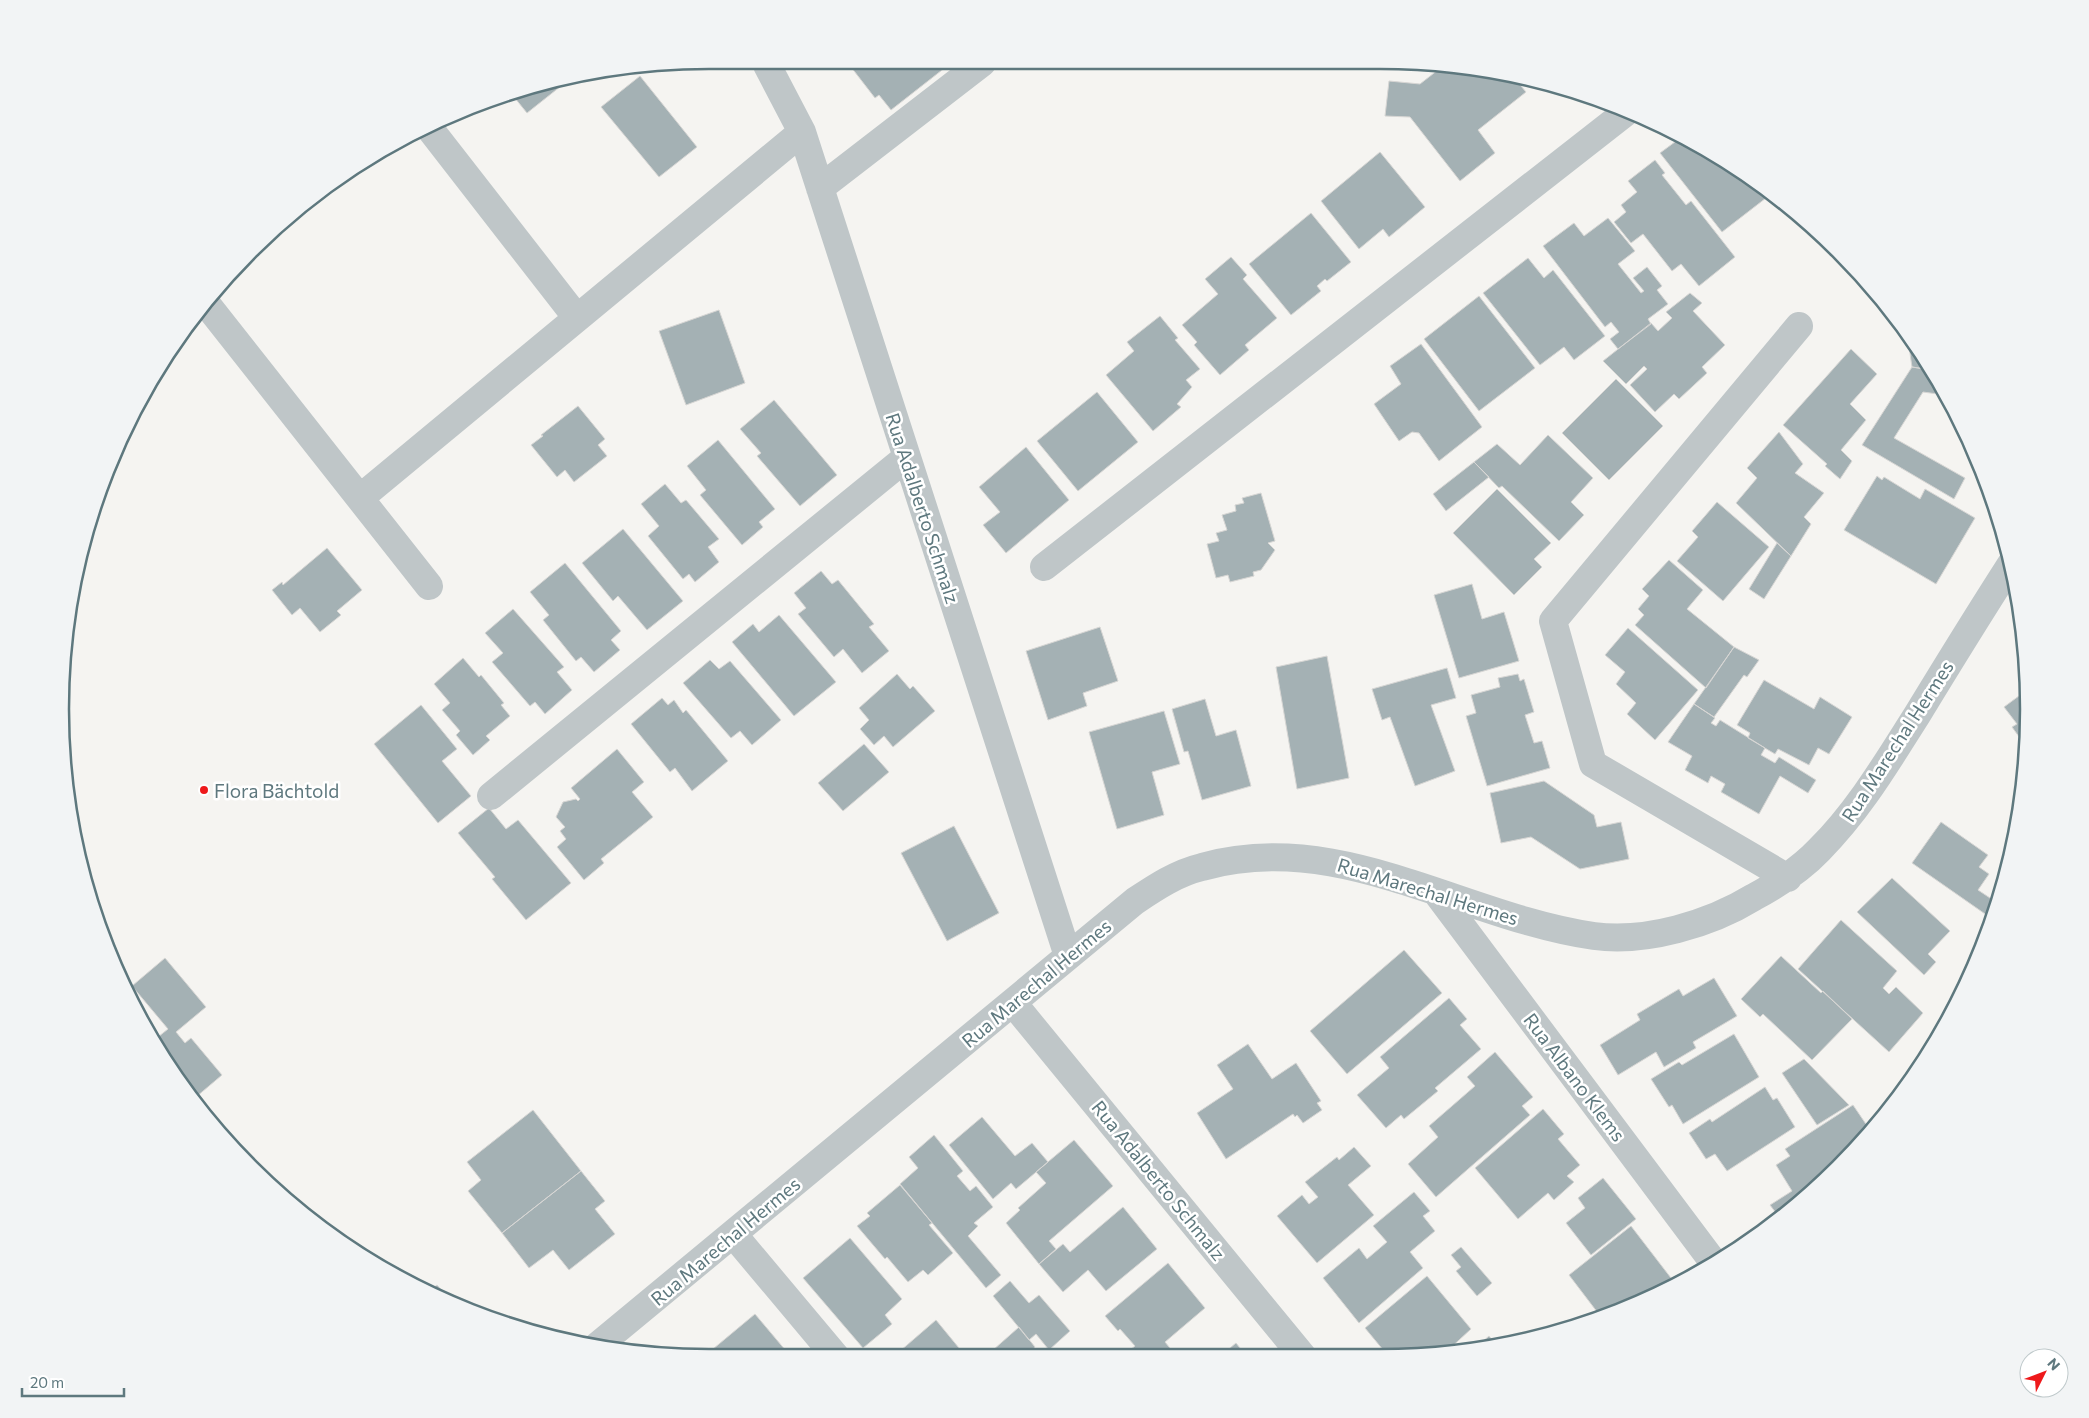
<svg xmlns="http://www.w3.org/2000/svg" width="2089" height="1418" font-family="Commissioner,sans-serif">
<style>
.building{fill:#a4b1b4;stroke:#d7d6d4}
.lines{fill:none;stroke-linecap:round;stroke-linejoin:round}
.minor{stroke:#bfc6c8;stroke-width:28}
.poi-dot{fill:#ee191b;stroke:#fff;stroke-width:2}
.labels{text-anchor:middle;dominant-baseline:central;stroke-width:5;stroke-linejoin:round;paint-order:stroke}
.street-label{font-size:19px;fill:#5e787e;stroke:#fff}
.poi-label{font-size:19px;fill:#5e787e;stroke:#fff;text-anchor:start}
.rim{fill:none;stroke:#5e787e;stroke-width:2.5}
</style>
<rect width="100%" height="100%" fill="#f5f4f1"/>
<!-- building -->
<path class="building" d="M951 63 891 110 879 95 875 98 851 67 855 64Z
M1443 66 1506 72 1511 74 1526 92 1478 130 1495 153 1460 181 1410 117 1385 116 1389 81 1420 84Z
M640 76 697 147 659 177 601 107Z
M557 81 561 86 527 113 510 92Z
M1683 136 1741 170 1750 177 1766 198 1722 232 1660 153Z
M1380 152 1425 207 1389 237 1383 229 1359 249 1321 201Z
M1655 160 1665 173 1662 175 1686 205 1691 201 1735 257 1699 286 1681 264 1672 271 1643 234 1631 243 1614 222 1626 212 1621 205 1637 192 1628 181Z
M1311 213 1351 262 1327 281 1325 279 1317 286 1321 291 1291 315 1249 264Z
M1608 218 1635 251 1618 264 1641 293 1644 291 1633 278 1647 267 1662 286 1657 290 1668 304 1648 319 1651 324 1618 349 1610 339 1619 332 1611 322 1605 327 1543 246 1574 223 1584 236Z
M1231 257 1247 275 1243 279 1277 318 1245 345 1249 350 1220 375 1194 345 1197 342 1182 325 1218 294 1205 279Z
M1528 258 1544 278 1553 270 1605 336 1574 360 1564 347 1540 365 1483 293Z
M1690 293 1702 303 1693 311 1725 345 1702 367 1707 373 1679 399 1674 394 1655 412 1630 385 1647 369 1644 366 1626 384 1603 361 1651 323 1658 331 1672 318 1666 312Z
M1479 296 1535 368 1479 411 1424 339Z
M719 310 745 383 686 405 659 331Z
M1160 316 1178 338 1175 340 1200 369 1186 380 1192 387 1177 404 1181 407 1153 431 1106 375 1134 351 1127 342Z
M1907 333 1919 348 1931 370 1912 367Z
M1421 344 1482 427 1439 461 1419 433 1412 432 1399 441 1374 404 1401 384 1390 366Z
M1851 349 1877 374 1850 404 1866 420 1841 450 1852 461 1840 479 1825 466 1827 464 1783 425Z
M1912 367 1931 370 1945 395 1923 392 1894 438 1965 478 1954 499 1862 445Z
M1616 379 1663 426 1609 480 1562 433Z
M1097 392 1138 442 1078 491 1037 441Z
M774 400 837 475 800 506 757 456 761 453 740 429Z
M578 406 605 439 598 445 607 456 574 482 565 470 557 477 531 445 543 436 541 435Z
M1779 432 1803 464 1795 473 1824 493 1804 517 1811 524 1791 556 1736 503 1757 478 1747 468Z
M1548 435 1593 478 1571 502 1584 515 1559 541 1502 486 1499 488 1474 462 1497 444 1520 465Z
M718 440 775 509 759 522 763 527 742 545 700 495 706 490 687 466Z
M1026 447 1069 500 1006 553 983 525 1000 512 979 487Z
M1474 462 1489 477 1446 511 1433 494Z
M1877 476 1882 480 1884 477 1920 499 1925 489 1975 518 1936 584 1844 530Z
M665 484 681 503 686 500 719 539 708 547 719 562 695 582 689 574 683 579 648 536 659 526 641 504Z
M1497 489 1551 543 1534 559 1542 567 1514 595 1453 533Z
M1261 493 1275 541 1268 543 1275 550 1261 570 1253 572 1254 576 1230 582 1228 575 1216 578 1207 544 1219 541 1216 533 1227 530 1222 515 1236 511 1235 505 1244 503 1242 498Z
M1717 502 1769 547 1723 601 1677 561 1698 537 1692 531Z
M623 529 683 601 647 630 618 596 613 601 582 563Z
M1777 543 1791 556 1764 599 1749 589Z
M327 548 362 590 337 611 341 615 320 632 300 608 292 615 272 590 282 582 283 585Z
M1669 560 1703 590 1687 609 1734 647 1706 688 1635 625 1644 615 1638 609 1649 596 1642 589Z
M565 563 621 631 611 640 620 650 594 672 581 657 576 661 543 620 549 615 530 592Z
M821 571 832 584 838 580 874 624 869 627 889 651 862 673 843 649 834 657 798 614 806 608 794 593Z
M1472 584 1482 619 1504 612 1519 661 1459 678 1434 595Z
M513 609 564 667 557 672 572 690 545 714 535 702 530 706 492 662 503 653 485 633Z
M779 615 836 682 794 716 732 642 753 624 759 632Z
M1100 627 1118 681 1083 693 1087 706 1048 720 1026 651Z
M1628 628 1698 690 1655 740 1627 714 1636 703 1616 684 1625 672 1605 655Z
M1734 647 1759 660 1747 677 1744 675 1714 717 1694 704Z
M1327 656 1349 778 1297 789 1276 667Z
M463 658 479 677 481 675 504 703 501 705 510 716 486 736 490 740 473 755 456 735 460 731 442 710 450 703 434 684Z
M710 660 719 669 730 661 781 720 752 745 740 731 731 738 683 683Z
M1447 668 1456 698 1431 705 1455 771 1415 786 1390 717 1382 720 1372 689Z
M897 674 910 689 913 686 935 711 893 747 884 736 874 745 860 729 869 720 859 708Z
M1518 674 1520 681 1524 679 1534 712 1525 715 1534 743 1542 741 1550 768 1487 786 1466 716 1476 713 1471 695 1500 687 1498 678Z
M1764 680 1814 709 1820 697 1852 717 1829 754 1818 748 1809 765 1778 749 1775 754 1748 738 1750 733 1737 725Z
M2027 690 2029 709 2025 745 2012 727 2017 724 2004 707Z
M662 698 668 705 674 700 683 713 686 710 728 761 692 791 675 768 670 772 631 724Z
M1205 699 1216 736 1236 730 1251 786 1202 800 1188 751 1184 752 1172 709Z
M1694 704 1715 718 1711 723 1716 726 1720 720 1765 748 1761 755 1775 763 1779 757 1816 780 1808 793 1780 776 1759 814 1721 792 1725 784 1711 776 1708 783 1685 770 1692 756 1668 742Z
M421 705 457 749 442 761 471 796 438 823 374 744Z
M1164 711 1180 764 1152 772 1164 815 1117 829 1089 732Z
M864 744 889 772 843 811 818 783Z
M617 749 644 782 632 792 653 817 601 859 604 863 584 880 557 847 566 839 560 831 565 827 556 817 563 802 576 799 578 801 580 799 571 788Z
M1544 781 1594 815 1597 827 1621 822 1629 859 1580 869 1531 837 1501 843 1490 793Z
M489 808 506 829 518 820 571 883 526 920 492 879 495 877 458 833Z
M1941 822 1988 855 1979 867 1989 874 1978 890 1996 902 1988 916 1912 863Z
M954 826 999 913 947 941 901 853Z
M1892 878 1950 931 1928 954 1936 962 1924 975 1857 912Z
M1841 920 1897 971 1883 988 1889 994 1896 987 1923 1013 1889 1052 1798 969Z
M1404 950 1442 993 1347 1074 1310 1031Z
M1781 956 1821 993 1823 991 1852 1019 1812 1060 1763 1014 1760 1017 1741 999Z
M165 958 206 1007 176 1032 185 1043 191 1038 222 1075 196 1097 153 1041 168 1029 132 986Z
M1714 978 1737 1016 1693 1042 1696 1048 1664 1067 1656 1052 1618 1075 1600 1045 1640 1020 1637 1014 1679 989 1683 996Z
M1449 998 1467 1019 1460 1025 1481 1049 1435 1088 1438 1091 1404 1119 1401 1115 1386 1128 1357 1095 1389 1068 1380 1057Z
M1734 1034 1759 1077 1683 1124 1672 1105 1669 1107 1651 1079 1679 1062 1682 1065Z
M1248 1044 1272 1079 1296 1063 1321 1101 1317 1103 1322 1110 1303 1123 1297 1115 1295 1117 1293 1114 1226 1159 1197 1113 1233 1089 1217 1065Z
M1495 1052 1533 1097 1522 1106 1530 1115 1436 1197 1408 1164 1438 1137 1429 1126 1475 1086 1467 1077Z
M1804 1059 1849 1105 1817 1125 1782 1073Z
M1765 1087 1773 1100 1777 1098 1795 1127 1727 1171 1715 1154 1706 1159 1689 1133 1710 1119 1712 1122Z
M1853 1105 1870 1130 1839 1168 1779 1217 1770 1205 1792 1191 1776 1165 1790 1156 1785 1149Z
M1543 1109 1564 1134 1558 1139 1580 1165 1567 1176 1574 1182 1554 1200 1548 1193 1518 1219 1475 1168Z
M533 1110 581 1171 502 1233 468 1191 481 1180 467 1162Z
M982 1117 1015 1156 1032 1143 1048 1162 1016 1189 1011 1183 993 1199 949 1145Z
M934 1135 963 1171 957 1176 970 1191 976 1186 993 1207 974 1223 978 1226 968 1236 1001 1275 986 1288 900 1184 918 1168 909 1157Z
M1074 1140 1113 1186 1049 1241 1056 1249 1039 1264 1006 1223 1020 1210 1018 1208 1046 1183 1036 1172Z
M1354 1147 1371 1166 1348 1185 1374 1215 1317 1263 1277 1216 1302 1195 1309 1204 1318 1197 1305 1182 1337 1157 1339 1160Z
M581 1171 605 1201 595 1209 615 1234 569 1270 553 1250 529 1268 502 1233Z
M1603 1178 1636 1219 1591 1255 1566 1223 1585 1208 1578 1198Z
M900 1185 932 1223 929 1225 953 1253 928 1275 923 1270 908 1282 887 1257 885 1259 857 1226 870 1216 867 1213Z
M1414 1192 1430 1211 1423 1216 1435 1231 1410 1252 1423 1268 1359 1323 1323 1278 1359 1248 1367 1259 1387 1242 1373 1226Z
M1123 1207 1157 1249 1106 1291 1088 1270 1063 1292 1039 1264 1063 1244 1070 1252Z
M1631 1226 1671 1278 1636 1305 1601 1317 1569 1275Z
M850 1238 902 1299 885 1315 892 1324 863 1348 803 1278Z
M1461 1247 1492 1283 1477 1296 1456 1271 1461 1267 1451 1255Z
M1168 1263 1205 1308 1165 1342 1178 1358H1127L1124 1355 1135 1346 1120 1329 1118 1331 1105 1316Z
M1427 1276 1471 1329 1446 1352 1389 1357 1365 1328Z
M1010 1281 1029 1303 1039 1295 1070 1331 1049 1350 1036 1334 1029 1340 993 1296Z
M437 1285 451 1301 427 1293Z
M755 1314 792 1358H710L707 1354Z
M936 1320 959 1348 951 1355 954 1358H892Z
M1019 1327 1035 1347 1023 1358H984Z
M1489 1336 1497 1346 1474 1349Z
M1236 1343 1248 1358H1218Z"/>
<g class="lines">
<!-- minor -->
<path class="minor" d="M767 65 802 132 1068 956
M430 129 577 318
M820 188 982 63
M205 302 429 586
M360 498 802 132
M1044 567 1625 113
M491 796 907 457
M1788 878 1593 764 1553 621 1799 326
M1436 892 1714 1263
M1013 1003 1304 1358
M733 1234 837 1358
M596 1347 1135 901C1156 887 1177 873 1202 867 1339 828 1462 917 1594 936 1646 943 1710 924 1754 897 1778 884 1800 870 1819 850 1859 810 1887 762 1917 715 1948 664 1979 614 2011 564"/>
</g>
<!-- markers -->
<circle class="poi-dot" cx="204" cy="790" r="5"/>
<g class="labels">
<!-- street labels -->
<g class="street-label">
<text transform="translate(923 508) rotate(72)">Rua Adalberto Schmalz</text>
<text transform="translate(1897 741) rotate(-57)">Rua Marechal Hermes</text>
<text transform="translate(1428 891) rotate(17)">Rua Marechal Hermes</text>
<text transform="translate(1036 983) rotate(-40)">Rua Marechal Hermes</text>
<text transform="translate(1575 1077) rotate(53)">Rua Albano Klems</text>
<text transform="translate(1159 1180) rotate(51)">Rua Adalberto Schmalz</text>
<text transform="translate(725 1241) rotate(-40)">Rua Marechal Hermes</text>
</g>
<!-- poi labels -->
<g class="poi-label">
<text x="214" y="790">Flora Bächtold</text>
</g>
</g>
<!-- crop -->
<path d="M0 0H2089V1418H0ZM709 69H1380A640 640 0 0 1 2020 709V709A640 640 0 0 1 1380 1349H709A640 640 0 0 1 69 709V709A640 640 0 0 1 709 69Z" fill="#f2f4f5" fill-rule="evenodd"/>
<path class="rim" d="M709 69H1380A640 640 0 0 1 2020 709V709A640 640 0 0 1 1380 1349H709A640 640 0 0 1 69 709V709A640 640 0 0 1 709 69Z"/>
<!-- north arrow -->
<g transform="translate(2044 1373) rotate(48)"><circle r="24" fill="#ffffff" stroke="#bfc9cb"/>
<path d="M0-4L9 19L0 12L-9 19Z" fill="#ee191b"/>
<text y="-8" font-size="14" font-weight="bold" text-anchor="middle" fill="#5e787e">N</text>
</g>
<!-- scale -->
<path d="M22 1388v8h102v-8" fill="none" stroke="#5e787e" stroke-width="2.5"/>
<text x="30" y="1388" font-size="15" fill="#5e787e" stroke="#ffffff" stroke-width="4" paint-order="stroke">20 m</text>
</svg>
